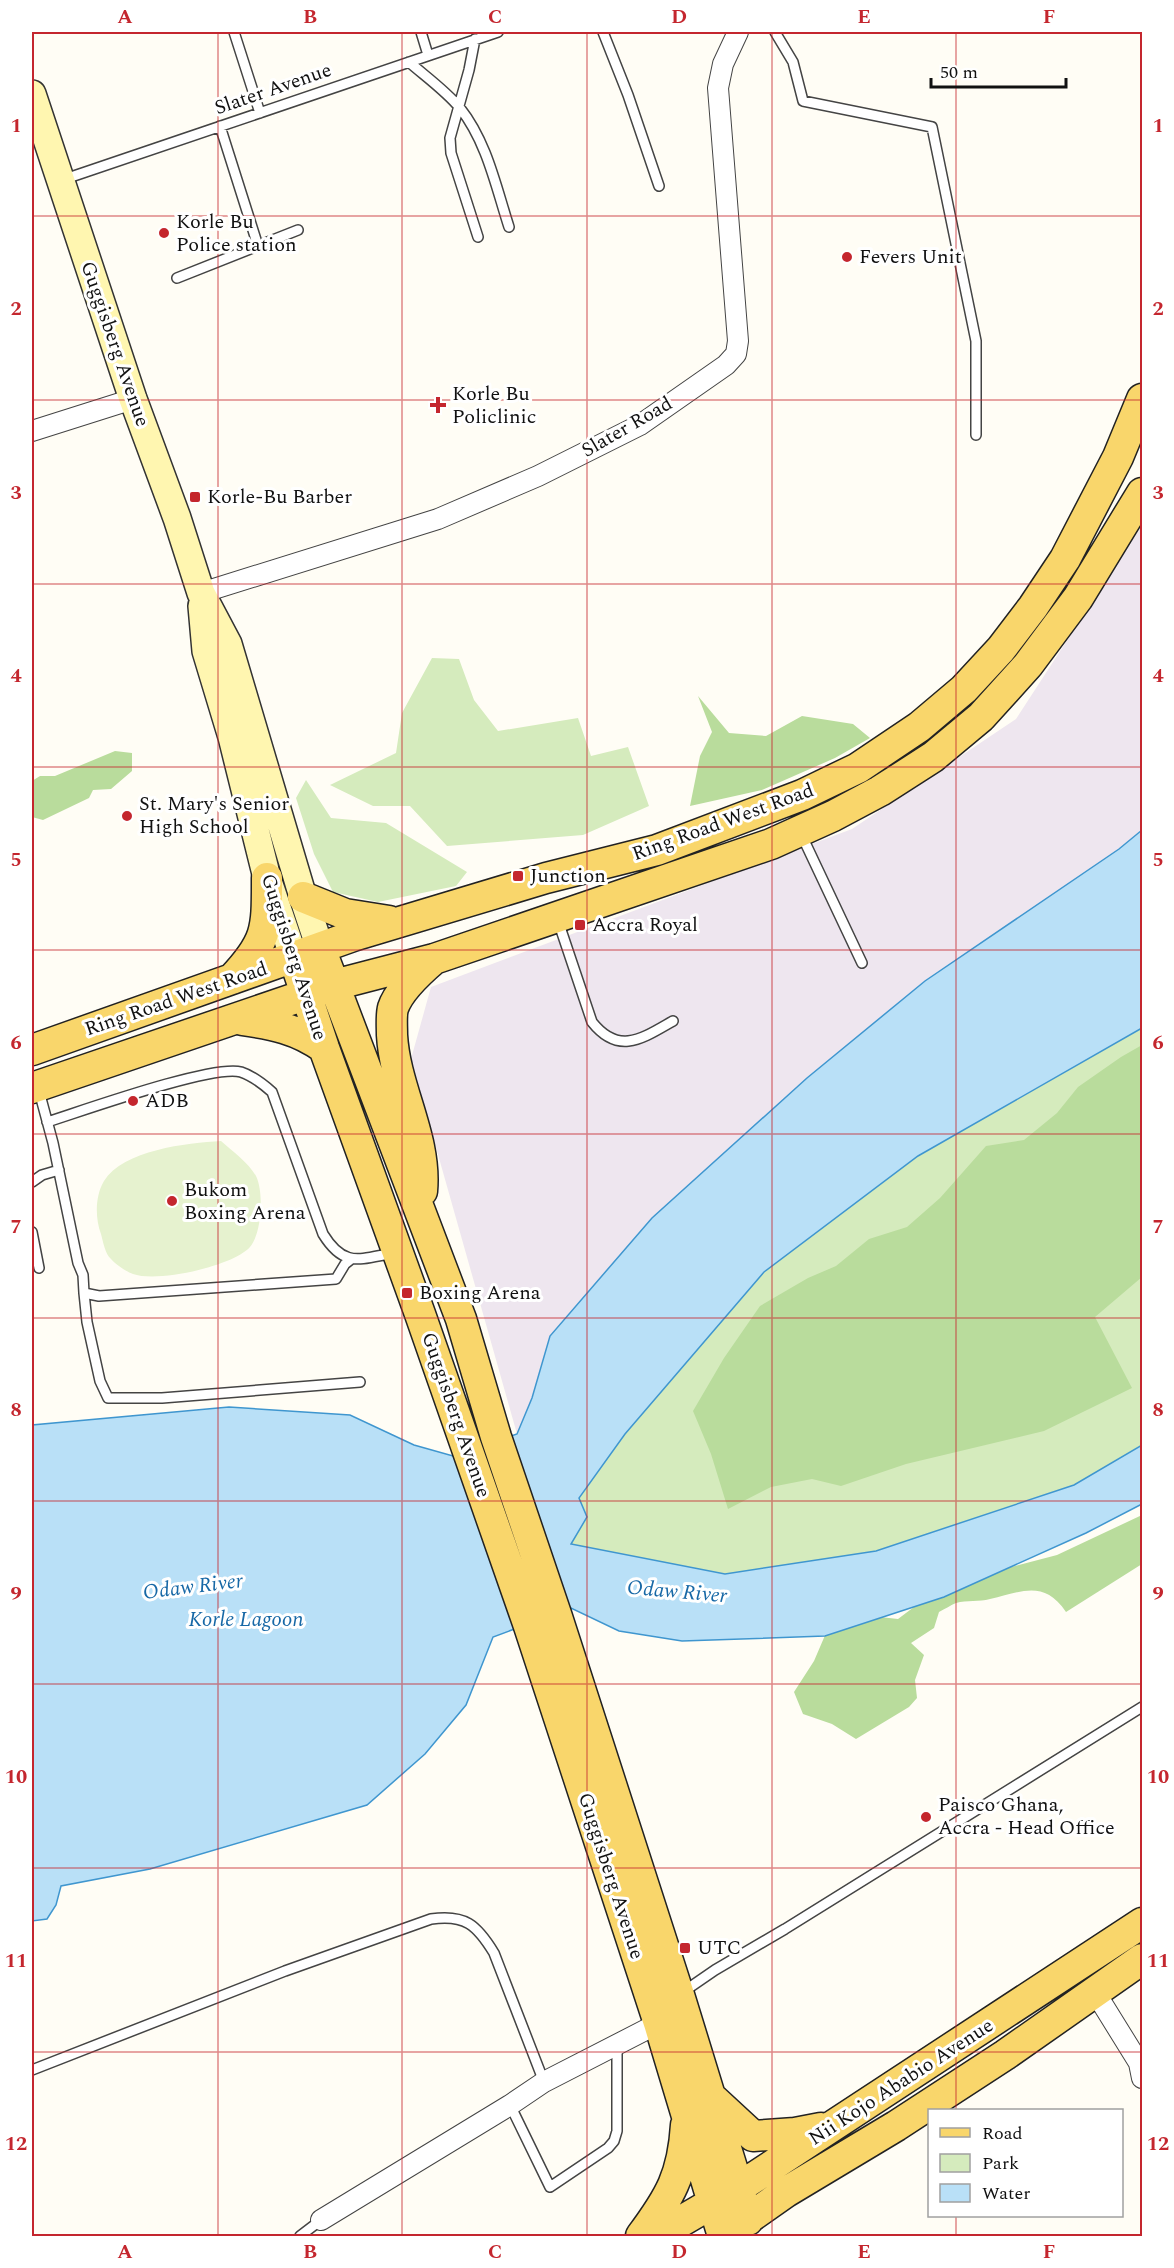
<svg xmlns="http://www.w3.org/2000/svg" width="1174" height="2268" font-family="Spectral,serif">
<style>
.industrial{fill:#eee6ef}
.green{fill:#d5ebbd}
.forest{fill:#b9dc9c}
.pitch{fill:#e6f2cf}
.water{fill:#b9e0f7;stroke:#3f96cf;stroke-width:1.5}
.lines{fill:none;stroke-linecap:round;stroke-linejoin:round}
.lane-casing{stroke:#444;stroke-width:12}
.street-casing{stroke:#444;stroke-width:22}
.secondary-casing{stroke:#333;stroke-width:30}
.primary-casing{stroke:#222;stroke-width:33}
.lane{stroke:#fff;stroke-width:9}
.street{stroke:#fff;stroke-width:20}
.secondary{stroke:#fff6b0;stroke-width:27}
.primary{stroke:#f9d66b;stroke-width:30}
.grid{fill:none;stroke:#c4262e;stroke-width:1.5;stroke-opacity:0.55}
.poi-dot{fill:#c4262e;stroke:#fff;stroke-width:2}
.labels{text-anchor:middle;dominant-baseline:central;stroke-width:6;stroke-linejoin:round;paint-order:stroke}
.street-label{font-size:20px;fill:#111;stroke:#fff}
.poi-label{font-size:20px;fill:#111;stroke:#fff;text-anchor:start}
.water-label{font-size:21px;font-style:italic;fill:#1768a6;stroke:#fff}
.neatline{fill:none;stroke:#c4262e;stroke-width:2}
.grid-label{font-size:20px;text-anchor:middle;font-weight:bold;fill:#c4262e}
</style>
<rect width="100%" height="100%" fill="#fffdf5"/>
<!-- industrial -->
<path class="industrial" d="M1142 525V830L1119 849 925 981 807 1078 652 1218 550 1336 532 1398 517 1434 411 1059 431 987 852 829 1016 719Z"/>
<!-- green -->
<path class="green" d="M432 658 459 659 474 700 498 731 578 718 591 756 628 747 649 806 583 835 447 846 410 806H373L330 785 396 753 402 713Z
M306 780 331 818 386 823 467 872 456 886 378 902 333 892 314 854 296 798Z
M1142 1028V1445L1074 1485 876 1551 725 1574 571 1544 587 1517 579 1498 625 1434 764 1272 918 1156Z"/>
<!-- forest -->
<path class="forest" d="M698 696 729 733 766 736 802 716 853 724 870 738 835 758 762 790 690 806 700 756 712 732Z
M115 751 132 753V771L111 789 93 790 89 798 43 820 32 817V781L40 776H55Z
M1142 1045V1277L1095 1317 1132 1388 1044 1431 906 1464 841 1486 812 1479 771 1487 728 1509 711 1454 693 1411 724 1358 760 1306 808 1278 836 1266 869 1239 907 1227 940 1198 986 1146 1024 1140 1057 1113 1078 1087 1121 1057Z
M1142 1515V1564L1066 1612C1044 1579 1021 1592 990 1599 979 1602 967 1600 956 1603 951 1605 945 1609 939 1612L934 1628 911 1643 924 1655 915 1680 917 1698 909 1707 856 1739 832 1724 803 1714 794 1692 814 1661 835 1612 898 1619 934 1592 974 1583 1011 1567 1057 1555Z"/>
<!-- pitch -->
<path class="pitch" d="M221 1141C232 1151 248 1162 256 1176 264 1192 262 1233 250 1247 233 1266 158 1283 133 1274 127 1272 115 1264 111 1259 105 1254 103 1241 101 1234 95 1218 95 1196 104 1181 123 1150 187 1143 221 1141Z"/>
<!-- water -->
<path class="water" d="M1142 830V1028L918 1156 764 1272 625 1434 579 1498 587 1517 571 1544 725 1574 876 1551 1074 1485 1142 1445V1504L1086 1533 944 1597 825 1636 682 1641 619 1631 571 1608 493 1637 466 1705 425 1754 367 1805 150 1869 61 1886 56 1905 47 1919 32 1921V1425L229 1407 350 1415 414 1445 453 1456 517 1434 532 1398 550 1336 652 1218 807 1078 925 981 1119 849Z"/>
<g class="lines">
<!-- lane casing -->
<g class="lane-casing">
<path id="lane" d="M234 32 260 113
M421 32 428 55
M603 32 628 95 659 186
M775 32 793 62 803 101 932 127 976 341V435
M475 39 469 70 450 138 451 153 478 237
M409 62C425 76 446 91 460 108 487 142 496 187 509 227
M220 126 258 246
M62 180 498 32
M177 278 298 230
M802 836 862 963
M558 921 592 1022C619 1056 643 1038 673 1021
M39 1091 53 1143 78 1263 83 1275 84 1293 99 1296 336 1279 345 1264 350 1260
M47 1122C82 1111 213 1064 241 1072 253 1076 263 1084 272 1092L323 1234C344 1268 359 1259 394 1253
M32 1182 42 1175 59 1170
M32 1232 39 1268
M84 1293 87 1322 100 1381 108 1398H162L360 1382
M683 1992 715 1970 785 1929 1142 1707
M32 2070 285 1971 431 1919C465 1914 477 1925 494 1953L544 2082
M510 2105 550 2187 608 2148 614 2141 617 2131V2045
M300 2236 321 2220"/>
</g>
<!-- street casing -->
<g class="street-casing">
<path id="street" d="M32 431 133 399
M201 593 438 519 538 476 640 425 726 365 736 354 738 341 718 88 723 64 738 32
M1095 1992 1139 2063 1142 2078
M321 2220 510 2105 544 2082 659 2023"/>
</g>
<!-- secondary casing -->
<g class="secondary-casing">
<path id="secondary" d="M32 94 133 399 177 518 201 593 228 644 303 897 320 948
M202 606 206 651 232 737 267 878 294 958"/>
</g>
<!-- primary casing -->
<g class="primary-casing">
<path id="primary" d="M303 897 345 914 389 921
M320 948 461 1319 496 1437 557 1617 679 1995 748 2220
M294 958 324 1048 420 1314 529 1626 659 2023 723 2236
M232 979C268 941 267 929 267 878
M242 1020C272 1024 298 1029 324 1048
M32 1050 353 936 546 878 657 850 802 795 858 768 919 727 964 689 1001 649 1033 607 1065 559 1118 457 1142 399
M32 1088 334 985 434 959 771 844 833 816 880 791 933 757 981 717 1028 665 1078 598 1142 493
M422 1191C427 1137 395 1089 392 1035 392 1027 391 1015 393 1008 399 990 420 971 434 959
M713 2099 753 2136 795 2133 821 2128
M732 2230 786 2192 896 2126 1005 2055 1142 1959
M641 2236C670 2197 683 2175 686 2125
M656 2236 738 2188 1142 1923"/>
</g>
<!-- lane -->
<use href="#lane" class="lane"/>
<!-- street -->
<use href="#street" class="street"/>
<!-- secondary -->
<use href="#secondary" class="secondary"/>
<!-- primary -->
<use href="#primary" class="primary"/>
</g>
<!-- grid -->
<path class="grid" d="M218 32V2236M402 32V2236M587 32V2236M772 32V2236M956 32V2110M32 216H1142M32 400H1142M32 584H1142M32 767H1142M32 950H1142M32 1134H1142M32 1318H1142M32 1501H1142M32 1684H1142M32 1868H1142M32 2052H1142M956 2216V2236"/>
<!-- markers -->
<g class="poi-dot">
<circle cx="164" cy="233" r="6"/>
<circle cx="847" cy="257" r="6"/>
<path d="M435 396h6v6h6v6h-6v6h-6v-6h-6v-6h6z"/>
<rect x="189" y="491" width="12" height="12" rx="3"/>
<circle cx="127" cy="816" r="6"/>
<rect x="512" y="870" width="12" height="12" rx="3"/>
<rect x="574" y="919" width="12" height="12" rx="3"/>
<circle cx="133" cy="1101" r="6"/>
<circle cx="172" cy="1201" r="6"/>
<rect x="401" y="1287" width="12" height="12" rx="3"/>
<circle cx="926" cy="1817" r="6"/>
<rect x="679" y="1942" width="12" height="12" rx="3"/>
</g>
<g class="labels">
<!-- street labels -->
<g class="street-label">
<text transform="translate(273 89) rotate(-19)">Slater Avenue</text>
<text transform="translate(115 344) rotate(71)">Guggisberg Avenue</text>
<text transform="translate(627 427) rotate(-30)">Slater Road</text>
<text transform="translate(723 822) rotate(-20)">Ring Road West Road</text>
<text transform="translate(294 957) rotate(72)">Guggisberg Avenue</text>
<text transform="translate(176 999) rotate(-19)">Ring Road West Road</text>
<text transform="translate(456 1415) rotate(71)">Guggisberg Avenue</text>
<text transform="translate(611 1876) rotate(72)">Guggisberg Avenue</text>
<text transform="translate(901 2082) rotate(-33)">Nii Kojo Ababio Avenue</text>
</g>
<!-- poi labels -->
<g class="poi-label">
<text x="176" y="222">Korle Bu<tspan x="176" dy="23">Police station</tspan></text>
<text x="859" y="257">Fevers Unit</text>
<text x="452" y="394">Korle Bu<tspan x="452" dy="23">Policlinic</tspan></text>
<text x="207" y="497">Korle-Bu Barber</text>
<text x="139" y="804">St. Mary's Senior<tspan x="139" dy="23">High School</tspan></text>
<text x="530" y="876">Junction</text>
<text x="592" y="925">Accra Royal</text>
<text x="145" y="1101">ADB</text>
<text x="184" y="1190">Bukom<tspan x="184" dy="23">Boxing Arena</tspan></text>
<text x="419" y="1293">Boxing Arena</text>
<text x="938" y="1805">Paisco Ghana,<tspan x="938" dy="23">Accra - Head Office</tspan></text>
<text x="697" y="1948">UTC</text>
</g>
<!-- water labels -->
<g class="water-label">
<text transform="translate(193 1587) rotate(-7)">Odaw River</text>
<text transform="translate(677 1592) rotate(5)">Odaw River</text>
<text x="246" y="1620">Korle Lagoon</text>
</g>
</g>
<!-- border -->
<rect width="1174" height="2268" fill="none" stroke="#ffffff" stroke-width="66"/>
<!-- legend -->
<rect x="928" y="2109" width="195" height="108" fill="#ffffff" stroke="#a0a0a0" stroke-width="1.5"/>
<rect x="940" y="2128" width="30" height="9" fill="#f9d66b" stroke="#a0a0a0" stroke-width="1.5"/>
<text x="982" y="2139" font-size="18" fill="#111111">Road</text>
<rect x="940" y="2154" width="30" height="18" fill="#d5ebbd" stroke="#a0a0a0" stroke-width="1.5"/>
<text x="982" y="2169" font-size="18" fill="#111111">Park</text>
<rect x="940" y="2184" width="30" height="18" fill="#b9e0f7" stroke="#a0a0a0" stroke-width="1.5"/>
<text x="982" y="2199" font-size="18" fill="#111111">Water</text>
<!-- scale -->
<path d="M931 78v9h135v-9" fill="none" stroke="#111111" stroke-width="3"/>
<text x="940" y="78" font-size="18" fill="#111111" stroke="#ffffff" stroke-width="4.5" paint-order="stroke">50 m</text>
<rect x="33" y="33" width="1108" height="2202" class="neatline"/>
<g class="grid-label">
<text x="125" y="23">A</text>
<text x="310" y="23">B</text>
<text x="495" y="23">C</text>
<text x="679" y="23">D</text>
<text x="864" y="23">E</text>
<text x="1049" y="23">F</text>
<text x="16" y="132">1</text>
<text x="1158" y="132">1</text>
<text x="16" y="315">2</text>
<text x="1158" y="315">2</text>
<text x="16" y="499">3</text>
<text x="1158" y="499">3</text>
<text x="16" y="682">4</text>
<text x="1158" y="682">4</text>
<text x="16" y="866">5</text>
<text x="1158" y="866">5</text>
<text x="16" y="1049">6</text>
<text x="1158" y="1049">6</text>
<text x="16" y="1233">7</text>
<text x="1158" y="1233">7</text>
<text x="16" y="1416">8</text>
<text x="1158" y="1416">8</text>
<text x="16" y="1600">9</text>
<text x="1158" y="1600">9</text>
<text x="16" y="1783">10</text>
<text x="1158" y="1783">10</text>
<text x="16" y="1967">11</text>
<text x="1158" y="1967">11</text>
<text x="16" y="2150">12</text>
<text x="1158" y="2150">12</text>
<text x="125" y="2258">A</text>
<text x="310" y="2258">B</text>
<text x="495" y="2258">C</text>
<text x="679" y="2258">D</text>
<text x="864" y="2258">E</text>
<text x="1049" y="2258">F</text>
</g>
</svg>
